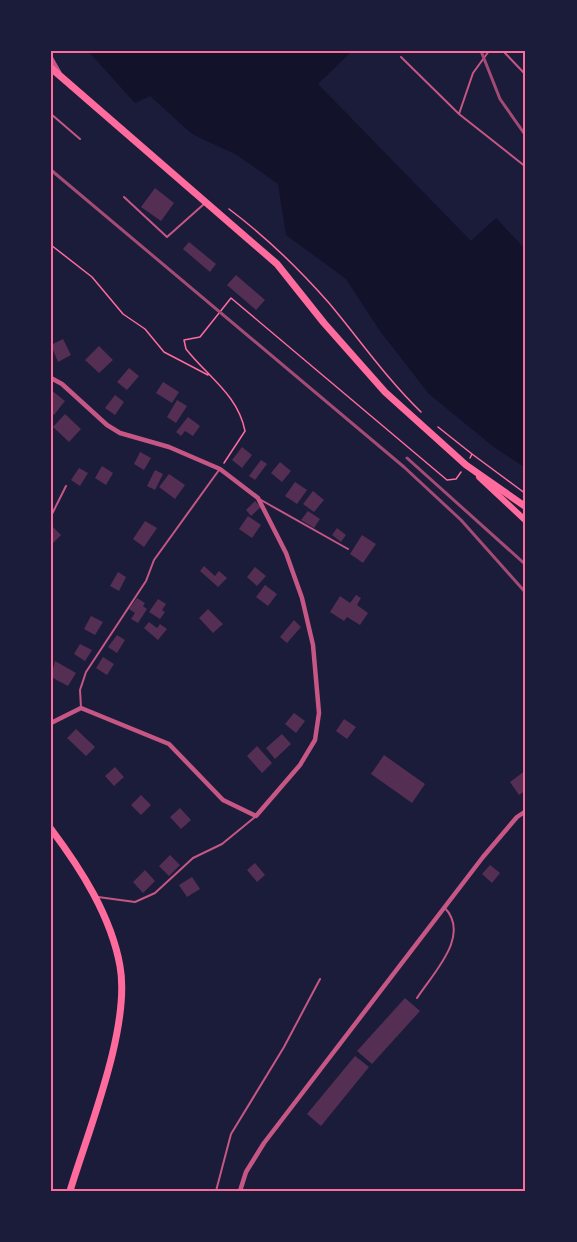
<svg xmlns="http://www.w3.org/2000/svg" width="577" height="1242" font-family="'DejaVu Sans',sans-serif">
<style>
.water{fill:#12122b}
.building{fill:#542f53}
.lines{fill:none;stroke-linecap:round;stroke-linejoin:round}
.path{stroke:#ff6b9d;stroke-width:1.5}
.service{stroke:#c65784;stroke-width:2}
.minor{stroke:#c65784;stroke-width:4.5}
.secondary{stroke:#ff6b9d;stroke-width:6}
.primary{stroke:#ff6b9d;stroke-width:7}
.rail{stroke:#a44b75;stroke-width:3}
.neatline{fill:none;stroke:#ff6b9d;stroke-width:2}
</style>
<rect width="100%" height="100%" fill="#1b1b3a"/>
<!-- water -->
<path class="water" d="M88 51H352L318 84 471 241 496 218 526 250V468L495 448 429 394 380 331 346 279 286 235 278 184 237 155 192 134 150 96 135 103Z"/>
<!-- building -->
<path class="building" d="M155 188 174 203 161 221 141 207Z
M189 242 216 264 210 272 183 249Z
M236 275 265 300 256 310 227 285Z
M63 339 71 355 58 362 51 345Z
M99 346 113 360 99 373 85 360Z
M129 368 139 376 127 390 117 382Z
M163 382 179 392 172 403 156 393Z
M51 390 65 401 54 415 51 413Z
M115 395 124 402 115 415 105 408Z
M177 400 187 406 176 423 167 417Z
M65 414 81 429 69 442 53 427Z
M188 417 200 426 193 436 185 431 181 436 176 432Z
M242 447 252 455 242 468 232 460Z
M140 452 151 458 144 470 134 464Z
M261 460 267 464 255 480 249 476Z
M280 462 291 471 282 482 271 473Z
M102 466 113 473 106 485 95 478Z
M79 468 88 473 80 486 71 480Z
M155 470 163 474 155 490 147 486Z
M169 474 185 485 175 499 159 487Z
M295 482 307 490 297 504 285 496Z
M313 491 324 500 314 512 303 504Z
M255 501 261 507 251 516 246 510Z
M308 511 320 519 314 528 301 520Z
M248 516 261 525 252 538 239 529Z
M145 521 157 528 144 547 133 539Z
M52 526 61 535 51 545V528Z
M337 528 346 535 341 542 332 535Z
M362 535 376 544 363 563 350 554Z
M204 566 215 576 219 571 227 578 218 587 200 571Z
M255 567 266 576 257 586 247 577Z
M118 572 126 577 119 591 110 586Z
M265 585 277 594 268 606 256 597Z
M356 595 361 598 357 605 368 613 360 625 347 617 344 621 330 612 340 596 350 603Z
M137 598 145 603 143 606 147 609 138 623 131 619 135 613 129 609Z
M158 599 166 604 162 610 165 612 160 619 149 612Z
M208 609 223 624 213 633 199 618Z
M91 616 103 622 95 635 84 629Z
M294 620 301 627 287 643 280 637Z
M149 622 157 628 160 624 167 629 158 640 144 628Z
M117 635 125 640 117 653 108 647Z
M80 644 92 650 85 661 74 654Z
M103 657 114 664 107 675 96 668Z
M55 661 76 673 68 686 51 677Z
M294 713 305 721 296 733 285 724Z
M344 719 356 727 347 739 336 731Z
M76 729 95 747 86 756 67 738Z
M282 734 291 744 275 759 266 748Z
M257 746 272 763 262 773 247 756Z
M384 755 425 784 412 803 371 774Z
M115 767 124 777 114 786 105 776Z
M526 770V790L519 795 510 782Z
M141 795 151 805 141 815 131 805Z
M180 808 191 820 181 829 170 817Z
M170 855 180 865 169 876 159 866Z
M255 863 265 875 257 882 247 870Z
M490 865 500 873 492 883 482 874Z
M145 870 155 881 143 893 133 882Z
M192 877 200 889 187 897 179 885Z
M405 998 420 1011 372 1064 357 1051Z
M355 1056 369 1067 321 1126 307 1114Z"/>
<g class="lines">
<!-- path -->
<path class="path" d="M229 209C265 236 299 269 329 303 360 340 386 378 421 412
M51 245 92 277 123 314 145 329 164 352 208 375
M438 427 472 454
M470 458 472 454 526 494
M224 463 245 431C238 395 208 377 186 349L184 340 200 337 231 298 447 480 456 479 461 472"/>
<!-- service -->
<path class="service" d="M503 51 526 75
M401 57 459 114 473 73 489 51
M51 114 80 139
M459 114 526 167
M124 197 167 237 204 204
M261 500 348 549
M51 516 66 486
M81 708 80 690 86 672 146 581 154 560 219 470
M98 897 135 902 155 893 193 858 222 844 255 817
M417 998C433 973 472 935 444 907
M216 1191 231 1134 284 1047 320 979"/>
<!-- minor -->
<path class="minor" d="M51 58 59 72
M51 378 62 384 107 425 120 433 169 447 220 469 258 498 286 553 302 598 313 645 319 713 315 740 300 765 256 816 223 800 169 744 81 708 51 723
M240 1191 246 1172 264 1143 483 857 517 817 526 811"/>
<!-- secondary -->
<path class="secondary" d="M479 477 526 521"/>
<!-- primary -->
<path class="primary" d="M51 68 277 264 324 323 385 392 466 465 526 507
M51 829C81 869 111 916 120 966 131 1027 88 1131 70 1191"/>
<!-- rail -->
<path class="rail" d="M481 51 500 99 526 136
M51 170 404 467 461 520 526 593
M407 458 526 565"/>
</g>
<!-- border -->
<rect width="577" height="1242" fill="none" stroke="#1b1b3a" stroke-width="105"/>
<rect x="52" y="52" width="472" height="1138" class="neatline"/>
</svg>
